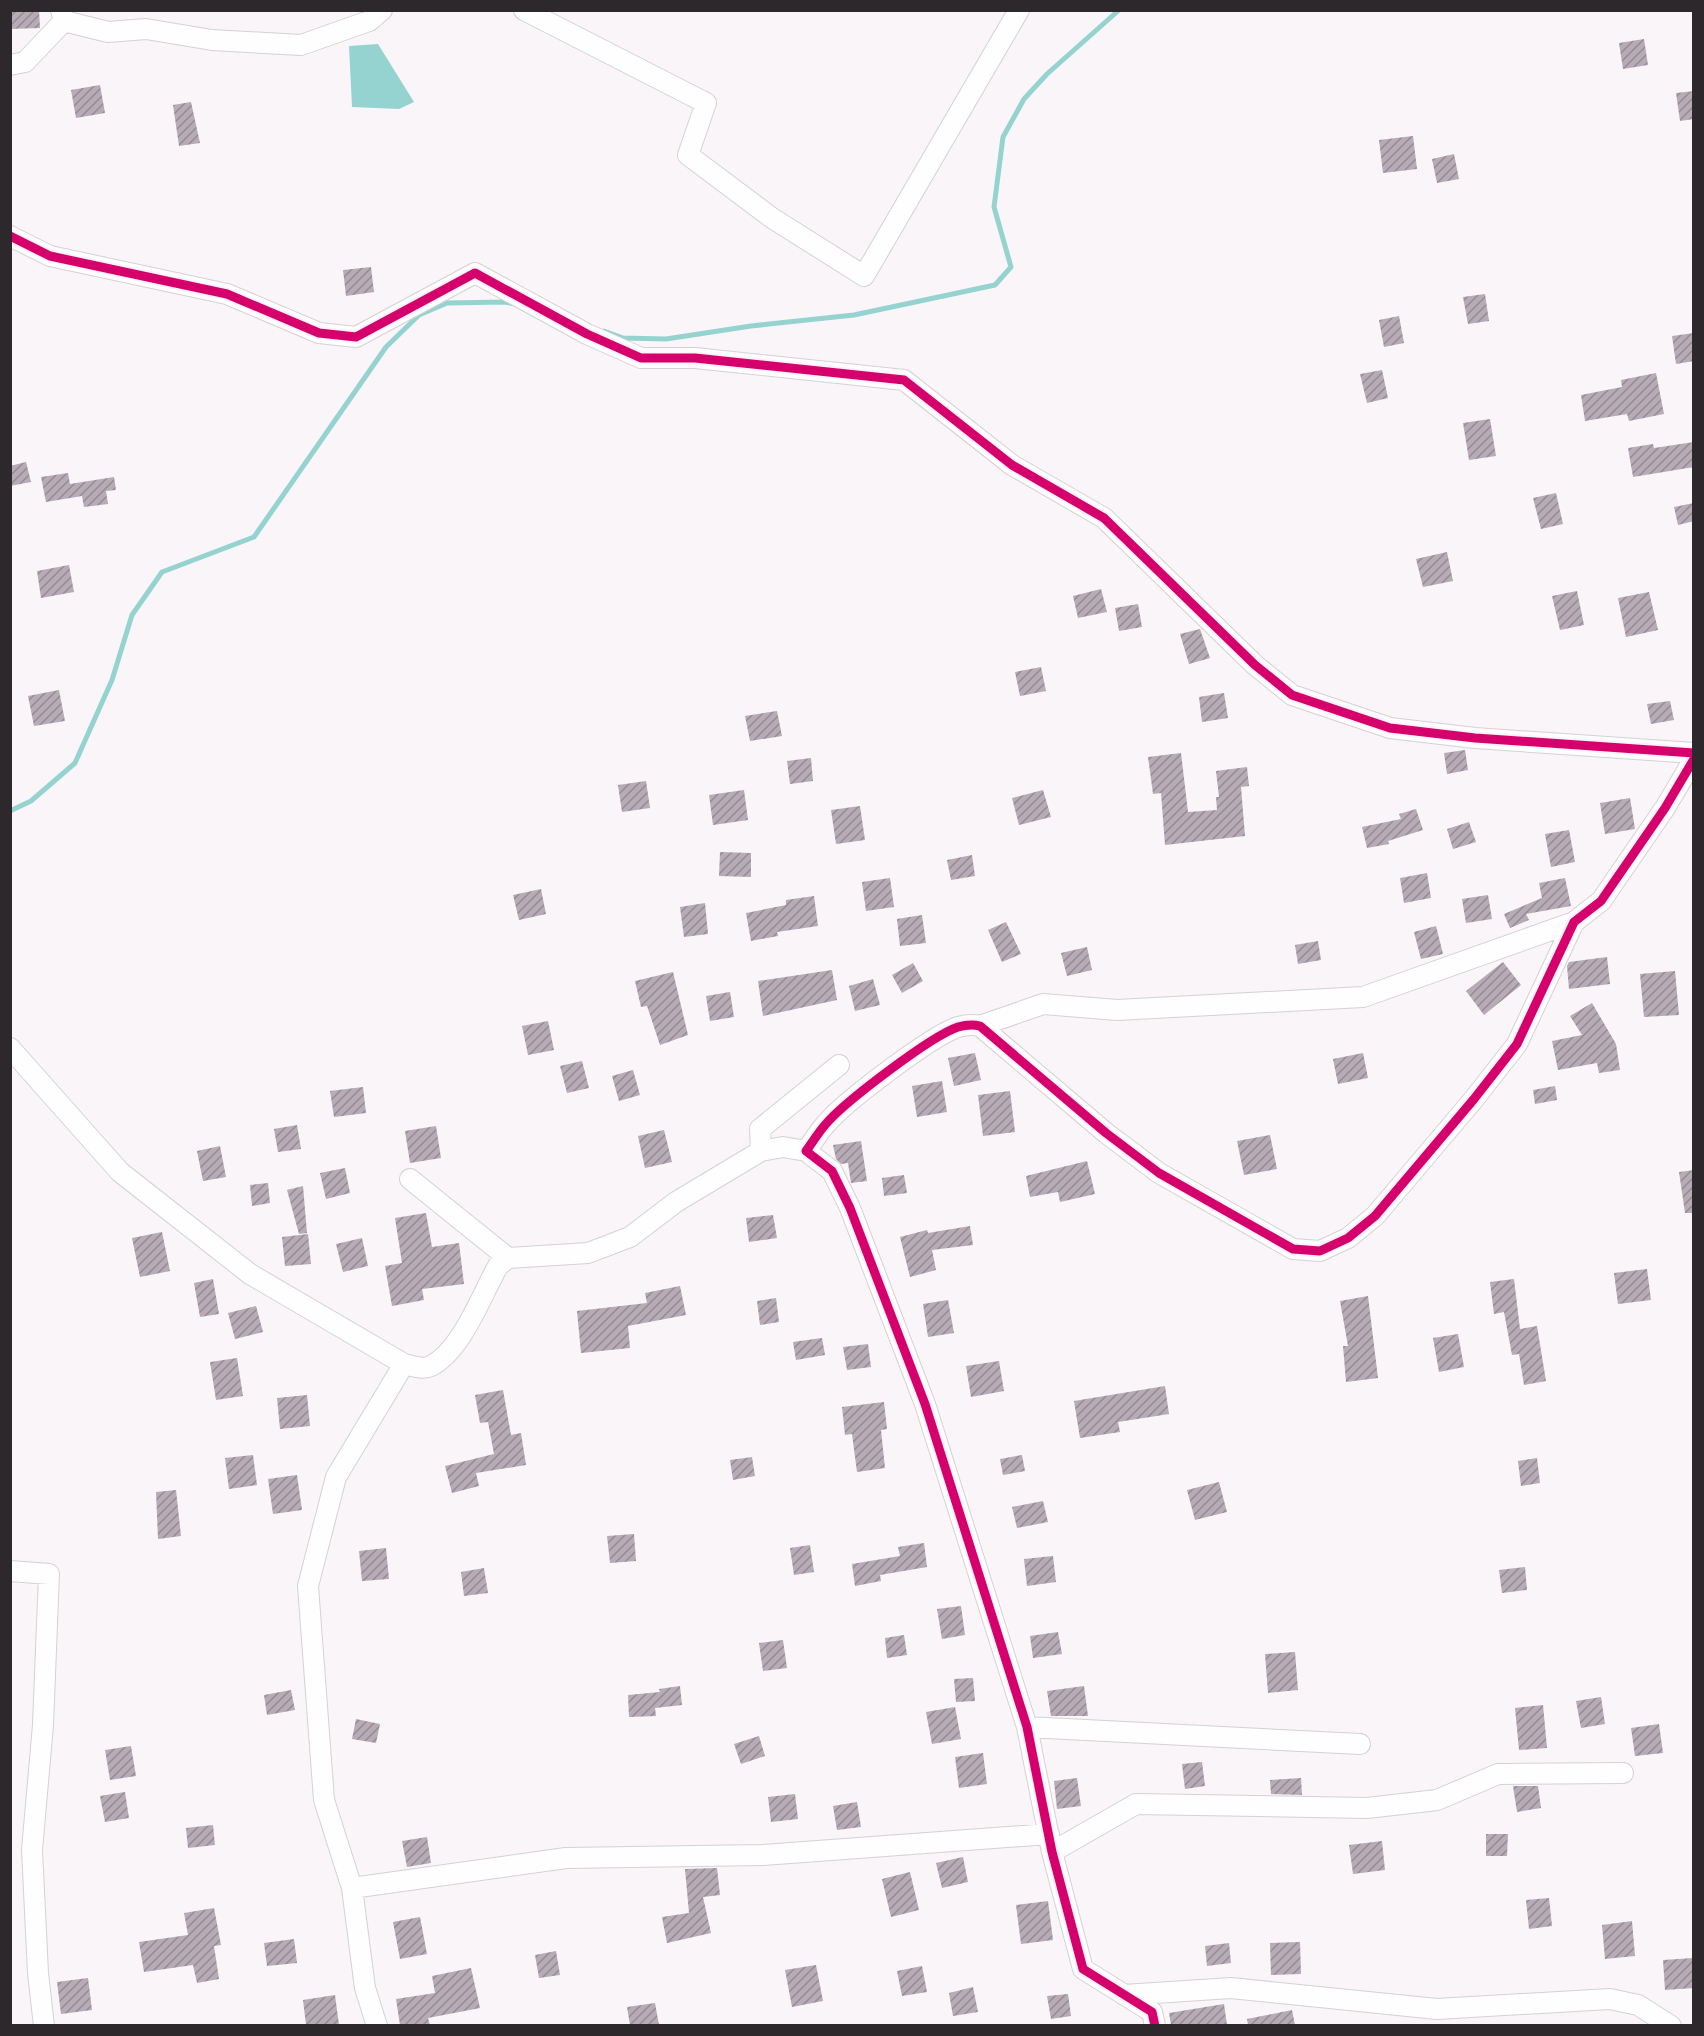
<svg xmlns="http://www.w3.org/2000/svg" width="1704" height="2036" font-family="Roboto,sans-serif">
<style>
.water{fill:#95d3d0}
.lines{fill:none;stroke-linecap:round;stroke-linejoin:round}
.stream{stroke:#95d3d0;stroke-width:5}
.building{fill:url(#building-hatch)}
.minor-casing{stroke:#d5d1d4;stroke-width:22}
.minor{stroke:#fefefe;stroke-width:20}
.cycleway-casing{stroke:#fdf2fa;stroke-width:13}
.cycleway{stroke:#d6006c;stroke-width:9}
</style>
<defs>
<pattern id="building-hatch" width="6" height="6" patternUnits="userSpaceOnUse" patternTransform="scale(1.5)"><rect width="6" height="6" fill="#b7abb5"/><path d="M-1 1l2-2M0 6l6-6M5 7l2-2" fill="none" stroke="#958b93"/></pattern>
</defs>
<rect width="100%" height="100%" fill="#faf5f9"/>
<!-- water -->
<path class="water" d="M378 44 414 102 399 109 352 107 349 46Z"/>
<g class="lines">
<!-- stream -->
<path class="stream" d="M604 331 623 338 666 339 751 326 854 315 995 285 1011 267 994 207 1003 137 1024 99 1047 74 1119 10
M10 811 31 801 75 763 112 680 132 615 162 572 254 537 386 347 419 315 447 303 505 302 515 304"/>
</g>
<!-- building -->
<path class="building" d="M10 10H39L40 28 10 29Z
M1644 39 1648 65 1623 69 1619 43Z
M100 85 105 113 76 118 71 90Z
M1694 91V119L1680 121 1676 93Z
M191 102 200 143 179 146 173 105Z
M1413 136 1417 169 1383 173 1379 140Z
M1454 154 1459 179 1437 183 1432 159Z
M371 267 374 292 346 296 343 270Z
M1485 294 1489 321 1468 324 1463 297Z
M1399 316 1404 343 1384 347 1379 320Z
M1694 333V361L1676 364 1672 336Z
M1382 370 1388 398 1367 403 1360 374Z
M1656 373 1664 414 1629 421 1627 414 1585 421 1581 395 1622 387 1621 380Z
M1490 419 1496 456 1469 460 1463 423Z
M1694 442V467L1633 477 1628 448 1653 444 1654 448Z
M26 462 31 482 10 486V466Z
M68 473 70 484 114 477 116 490 106 491 108 504 84 507 82 496 46 502 41 477Z
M1556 493 1563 524 1541 529 1533 498Z
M1694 503V521L1678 525 1674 507Z
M1447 552 1453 581 1423 587 1416 559Z
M69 565 74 592 41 598 37 571Z
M1101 589 1107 612 1078 618 1073 596Z
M1577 591 1584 625 1560 630 1552 596Z
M1649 592 1658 630 1626 637 1618 598Z
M1138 604 1142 627 1119 631 1115 608Z
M1200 629 1210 658 1189 664 1180 634Z
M1041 667 1046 691 1020 696 1015 672Z
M59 690 65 721 34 726 28 696Z
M1224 693 1228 718 1202 722 1199 697Z
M1670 701 1674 720 1651 724 1647 704Z
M777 711 782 736 750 741 745 716Z
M1465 750 1468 770 1447 774 1444 753Z
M1181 753 1188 812 1217 810 1216 797H1219L1216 771 1247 767 1249 786 1241 787 1245 836 1165 845 1161 793 1153 794 1148 757Z
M811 758 813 781 790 784 787 761Z
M646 781 650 808 622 812 618 785Z
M744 790 748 820 713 825 709 795Z
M1043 790 1051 817 1019 825 1012 798Z
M1630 798 1635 829 1605 834 1600 803Z
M860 806 865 840 836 844 831 810Z
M1416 809 1423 830 1388 841 1389 844 1367 848 1362 827 1401 819 1399 814Z
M1469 822 1476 842 1453 849 1447 829Z
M1569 830 1575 862 1551 867 1545 834Z
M720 852 751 853V877L719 876Z
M972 855 975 876 951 880 947 860Z
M1427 873 1431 898 1404 903 1400 878Z
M890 878 894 907 866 911 862 882Z
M1565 878 1571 906 1526 914 1529 920 1510 928 1504 914 1542 898 1539 883Z
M541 889 546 914 519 920 513 895Z
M1488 895 1492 919 1466 923 1462 899Z
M814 896 818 926 777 932 778 936 751 941 746 913 786 905V900Z
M705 903 708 934 684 937 680 907Z
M922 915 926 943 900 946 897 919Z
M1006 922 1021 954 1002 962 988 930Z
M1436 926 1443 954 1421 959 1414 932Z
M1318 941 1321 960 1298 964 1295 945Z
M1087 947 1092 970 1067 976 1061 953Z
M1607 957 1610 984 1569 989 1567 966 1569 962Z
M1503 962 1521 985 1484 1015 1466 991Z
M913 963 923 981 902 993 892 975Z
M832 970 837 1000 763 1016 758 981Z
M1675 971 1679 1015 1644 1017 1640 974Z
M673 972 688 1035 660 1045 647 1006 641 1007 635 981Z
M873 979 880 1005 855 1011 849 986Z
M730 992 734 1017 710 1021 706 996Z
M1592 1003 1616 1044 1620 1070 1599 1073 1597 1063 1558 1070 1552 1041 1582 1035 1570 1016Z
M548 1021 554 1050 528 1055 522 1026Z
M975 1053 981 1080 954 1086 948 1058Z
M1363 1053 1368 1078 1338 1084 1333 1059Z
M582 1061 589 1088 567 1093 560 1066Z
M633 1070 640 1095 619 1101 612 1076Z
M942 1081 947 1112 917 1117 912 1086Z
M1555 1086 1557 1100 1535 1104 1533 1090Z
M363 1087 366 1113 334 1117 330 1091Z
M1010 1091 1015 1132 983 1136 978 1095Z
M297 1125 301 1149 278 1152 274 1129Z
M436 1126 441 1158 410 1163 405 1131Z
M664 1130 672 1162 645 1168 638 1136Z
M1270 1135 1277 1169 1244 1175 1237 1141Z
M861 1141 867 1181 851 1183 848 1163 841 1164 836 1159 833 1145Z
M220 1146 226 1177 203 1181 197 1151Z
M1087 1161 1095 1194 1060 1202 1058 1192 1030 1197 1026 1176Z
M345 1168 350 1193 326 1199 320 1173Z
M1694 1170V1213H1685L1679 1172Z
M904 1175 907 1193 884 1196 882 1178Z
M268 1183 270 1203 252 1206 250 1185Z
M303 1186 307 1233 299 1234 287 1190Z
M426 1213 432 1247 459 1243 464 1284 422 1289 424 1300 392 1306 385 1266 402 1263 395 1218Z
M773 1215 777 1238 749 1242 746 1218Z
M970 1226 973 1245 932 1250 936 1270 910 1277 900 1237 927 1230 928 1233Z
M162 1232 170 1271 140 1277 132 1238Z
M308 1234 311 1264 285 1266 282 1237Z
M362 1238 368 1266 343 1272 336 1244Z
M1647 1269 1651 1300 1618 1304 1614 1273Z
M213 1279 219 1314 200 1317 194 1283Z
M1514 1279 1520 1329 1537 1326 1546 1381 1524 1385 1519 1354 1512 1355 1504 1312 1494 1314 1490 1282Z
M680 1286 686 1315 628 1326 630 1348 581 1353 577 1311 647 1303 645 1293Z
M1368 1296 1378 1378 1346 1382 1343 1346H1348L1340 1301Z
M776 1298 779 1322 760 1325 757 1301Z
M948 1300 954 1333 928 1337 923 1304Z
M256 1306 263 1332 235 1339 228 1313Z
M1458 1334 1464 1367 1439 1372 1433 1338Z
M822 1338 825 1355 796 1360 793 1342Z
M868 1344 871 1367 847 1370 843 1347Z
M237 1358 243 1396 216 1400 210 1362Z
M999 1361 1004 1391 971 1397 966 1366Z
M1165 1386 1169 1414 1118 1422 1120 1432 1080 1438 1074 1401Z
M503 1390 511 1435 521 1433 526 1465 476 1473 479 1486 452 1493 445 1466 494 1454 488 1422 480 1423 475 1395Z
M307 1395 310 1426 280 1429 277 1398Z
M884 1402 887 1429 881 1430 885 1468 857 1472 852 1434 845 1435 842 1407Z
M253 1455 257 1485 229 1489 225 1458Z
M1022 1455 1025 1471 1003 1475 1000 1459Z
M752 1457 755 1476 733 1480 730 1460Z
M1537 1458 1540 1483 1521 1486 1518 1461Z
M297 1475 302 1510 273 1514 268 1479Z
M1219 1482 1227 1512 1195 1520 1187 1490Z
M176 1490 181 1536 158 1539 156 1492Z
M1043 1501 1048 1522 1017 1528 1012 1507Z
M634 1534 636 1561 610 1563 607 1536Z
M924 1543 927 1567 880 1575 881 1581 855 1586 852 1564 900 1556 898 1547Z
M810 1545 814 1572 794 1575 790 1548Z
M386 1548 389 1579 362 1581 359 1551Z
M1053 1556 1056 1582 1027 1586 1024 1559Z
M1525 1567 1527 1590 1502 1593 1499 1570Z
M484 1568 488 1593 464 1596 461 1572Z
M961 1606 965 1635 942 1639 937 1609Z
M1058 1632 1062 1654 1033 1658 1030 1636Z
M904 1635 907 1655 887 1658 885 1638Z
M783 1640 787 1668 763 1671 759 1643Z
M1295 1652 1298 1690 1268 1693 1265 1654Z
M973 1678 975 1701 956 1702 954 1679Z
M680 1686 682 1705 655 1708 656 1716 629 1717 628 1695 660 1692 659 1689Z
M1084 1686 1088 1716H1051L1047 1691Z
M291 1690 295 1710 267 1715 264 1695Z
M1601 1697 1605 1724 1581 1728 1576 1701Z
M1543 1705 1547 1748 1519 1750 1515 1708Z
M955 1707 961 1739 932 1744 926 1712Z
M356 1719 380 1724 376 1743 352 1739Z
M1659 1724 1663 1753 1635 1756 1631 1728Z
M759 1736 765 1756 741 1764 734 1744Z
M131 1746 136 1776 110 1780 105 1750Z
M983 1753 987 1784 959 1788 955 1757Z
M1202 1762 1205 1786 1185 1789 1182 1764Z
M1077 1778 1081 1806 1057 1809 1054 1781Z
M1301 1778 1302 1795 1271 1794 1270 1780Z
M1513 1786H1538L1541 1808 1517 1812Z
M125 1792 129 1818 105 1822 100 1796Z
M795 1794 798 1819 771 1822 768 1797Z
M857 1802 861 1827 837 1830 833 1806Z
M213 1825 215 1845 188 1848 186 1828Z
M1486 1834H1508L1507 1856H1486Z
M427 1837 431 1863 407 1867 402 1841Z
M1382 1841 1385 1870 1353 1874 1349 1845Z
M963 1857 968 1882 942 1888 936 1863Z
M717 1868 720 1895 703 1897 711 1933 667 1943 662 1917 689 1913 685 1869Z
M910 1872 919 1910 891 1917 882 1879Z
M1549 1898 1552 1926 1529 1929 1526 1900Z
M1048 1901 1053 1940 1021 1944 1016 1905Z
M214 1908 221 1945 214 1946 219 1979 197 1983 193 1965 144 1972 139 1942 188 1935 184 1913Z
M420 1917 427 1954 400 1959 393 1922Z
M1632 1921 1635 1956 1605 1959 1602 1925Z
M294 1939 297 1963 267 1966 264 1943Z
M1300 1942 1301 1974 1271 1975 1270 1943Z
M1229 1943 1231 1963 1207 1966 1205 1946Z
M556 1951 560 1975 539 1978 535 1955Z
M1693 1958 1694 1988 1665 1990 1663 1960Z
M816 1965 823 2001 792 2007 785 1970Z
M922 1966 927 1992 902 1996 897 1971Z
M471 1968 480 2008 428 2018 430 2025H400L396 1999 435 1993 432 1976Z
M88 1978 92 2010 61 2014 57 1982Z
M973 1987 978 2012 953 2016 949 1993Z
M1068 1994 1071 2016 1051 2019 1047 1996Z
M335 1995 339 2025H306L303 2000Z
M655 2003 659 2025H630L627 2007Z
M1224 2004 1227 2025H1171L1169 2013Z
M1292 2010 1295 2025H1248L1247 2019Z"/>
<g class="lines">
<!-- minor casing -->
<g class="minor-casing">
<path id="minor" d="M61 10 64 21 108 32 146 29 212 40 301 45 369 21 382 10
M524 10 706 103 688 155 772 218 864 276 1019 10
M10 65 25 62 64 21
M10 236 50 256 227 294 319 333 356 337 475 273 587 334 641 358H695L904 380 1012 465 1104 518 1255 665 1292 695 1390 728 1475 738 1694 753
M980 1026 1043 1004 1117 1010 1363 997 1574 922
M10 1048 120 1172 250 1274 404 1364C412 1366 423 1370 431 1366 462 1350 481 1296 498 1266L508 1258 588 1253 630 1237 676 1202 761 1151 783 1147 806 1151
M761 1151 760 1129 839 1065
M410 1179 508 1258
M10 1571 49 1574 43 1725 32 1850 38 1973 44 2026
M1027 1727 1360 1744
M1052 1852 1136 1804 1367 1808 1437 1800 1498 1774 1623 1773
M352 1888 566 1858 763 1855 1049 1834
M1124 1995 1231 1988 1437 2009 1610 1999 1638 2005 1671 2026
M377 2026 365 1988 352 1888 324 1800 308 1586 336 1477 404 1364
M1155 2026 1152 2012 1083 1969 1052 1852 1027 1727 925 1404 850 1208 832 1171 806 1151C812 1143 818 1133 825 1125 843 1103 931 1036 958 1027 965 1025 972 1024 980 1026L1106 1133 1159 1173 1293 1249 1320 1251 1348 1238 1375 1216 1474 1099 1517 1044 1574 922 1601 901 1665 808 1694 759"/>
</g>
<!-- minor -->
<use href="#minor" class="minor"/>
<!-- cycleway casing -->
<g class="cycleway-casing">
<path id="cycleway" d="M10 236 50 256 227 294 319 333 356 337 475 273 587 334 641 358H695L904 380 1012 465 1104 518 1255 665 1292 695 1390 728 1475 738 1694 753
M1155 2026 1152 2012 1083 1969 1052 1852 1027 1727 925 1404 850 1208 832 1171 806 1151C812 1143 818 1133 825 1125 843 1103 931 1036 958 1027 965 1025 972 1024 980 1026L1106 1133 1159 1173 1293 1249 1320 1251 1348 1238 1375 1216 1474 1099 1517 1044 1574 922 1601 901 1665 808 1694 759"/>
</g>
<!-- cycleway -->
<use href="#cycleway" class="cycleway"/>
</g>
<!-- border -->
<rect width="1704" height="2036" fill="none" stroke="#2c282b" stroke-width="24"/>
</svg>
